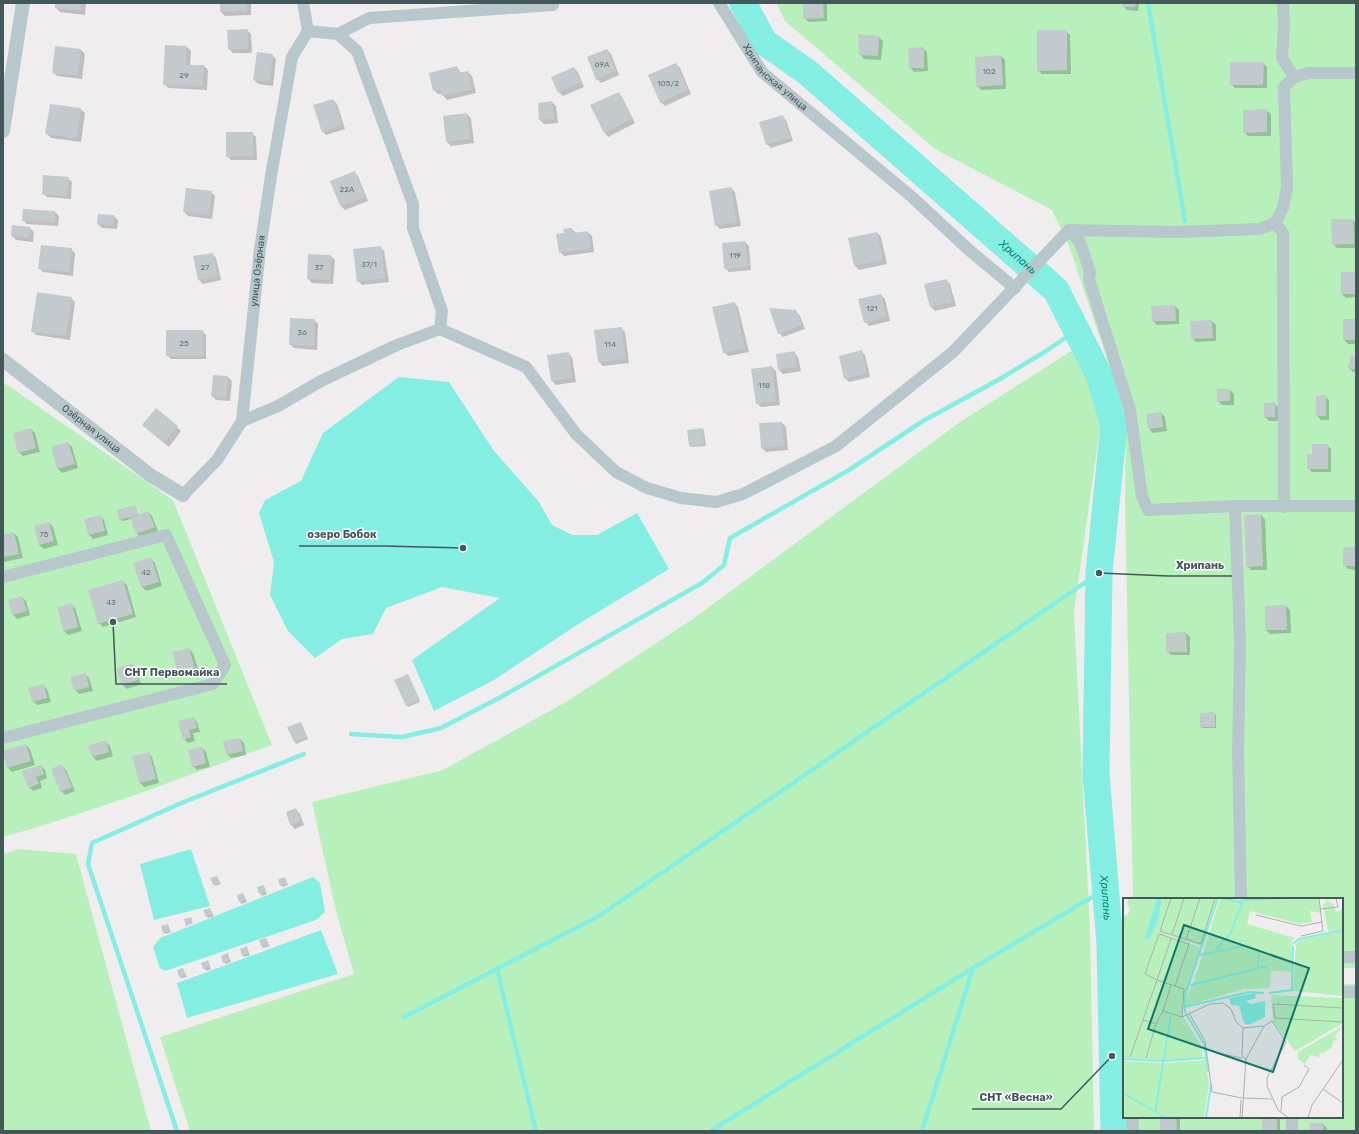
<svg xmlns="http://www.w3.org/2000/svg" width="1359" height="1134" font-family="Rubik,sans-serif">
<style>
.green{fill:#b8f0bc}
.water{fill:#84eee3}
.shadow{fill:#0003}
.lines{fill:none;stroke-linecap:round;stroke-linejoin:round}
.stream{stroke:#84eee3;stroke-width:4.5}
.river{stroke:#84eee3;stroke-width:27}
.building{fill:#c3cacd}
.minor{stroke:#b7c7cb;stroke-width:12}
.tertiary{stroke:#b7c7cb;stroke-width:14}
.labels{text-anchor:middle;dominant-baseline:central;stroke-width:3;stroke-linejoin:round;paint-order:stroke}
.number-label{font-size:8px;fill:#647478}
.street-label{font-size:10px;fill:#44575b;stroke:#fff}
.water-label{font-size:11px;font-style:italic;fill:#0a8478;stroke:#fff}
.inset-river{fill:none;stroke:#84eee3;stroke-width:2}
.inset-road{fill:none;stroke:#abb1b3;stroke-width:1}
.view{fill:#0f766e;fill-opacity:0.15;stroke:#0f766e;stroke-width:2}
.inset-edge{fill:none;stroke:#44575b;stroke-width:2}
.leader{fill:none;stroke:#44575b;stroke-width:1.5}
.callout-dot{fill:#44575b;stroke:#fff;stroke-width:1.5}
.callout-label{font-size:11px;text-anchor:middle;font-weight:bold;fill:#44575b;stroke:#fff;stroke-width:3;stroke-linejoin:round;paint-order:stroke}
</style>
<rect width="100%" height="100%" fill="#f0edee"/>
<!-- green -->
<path class="green" d="M776 3H1356V968H1342V899H1133L1125 503 1126 415 1069 246 1052 210 935 149 785 21Z
M1076 348 1102 414 1074 612 1090 930 1094 1131H190L160 1037 354 974 335 907 312 802 443 770 566 702 690 621 960 422Z
M3 382 173 500 272 745C183 777 94 812 3 837Z
M19 849 76 854 151 1131H3V854Z
M1342 984H1356V1131H1102L1100 996 1124 994V1117H1342Z"/>
<!-- water -->
<path class="water" d="M399 377 449 382 494 451 539 502 552 525 572 535H597L637 513 669 569 580 623 494 680 434 711 412 660 500 598 442 587 386 608 373 634 342 639 315 658 288 631 270 595 274 562 259 513 265 500 301 481 323 433Z
M191 849 210 906 154 920 140 864Z
M313 877 320 883 325 912 316 920 165 971 160 968 153 947 160 938Z
M321 930 338 974 187 1018 177 983Z"/>
<!-- shadow -->
<path class="shadow" d="M56 3H86L85 15 60 12 56 8Z
M221 3H251V15L225 16 221 12Z
M804 3H827V21L809 22 804 18Z
M1123 3H1139L1138 11 1127 10 1123 6Z
M247 30 251 34 252 53H233L229 49Z
M1066 31 1070 35 1071 74H1042L1038 70Z
M879 37 883 41 881 60 864 59 860 54Z
M187 47 191 51 190 66H204L208 70 207 90 168 88 164 84Z
M923 48 927 52 928 71 914 72 910 68Z
M81 50 85 54 82 79 57 76 53 72Z
M607 50 611 54 619 75 601 83 597 79Z
M272 55 276 59 273 86 258 84 254 80Z
M1001 56 1005 60 1006 89 981 90 977 86Z
M1263 63 1267 67V88H1235L1231 84Z
M676 64 680 68 691 94 665 106 661 102Z
M457 67 461 73 468 72 472 76 476 93 447 100 442 94H438L434 90Z
M574 68 578 72 584 87 563 96 559 92Z
M618 93 622 97 635 123 608 137 605 133Z
M333 100 337 104 345 129 326 135 322 131Z
M552 102 556 106 558 123 544 124 540 120 539 104Z
M80 109 85 113 81 142 51 138 47 134Z
M1266 110 1271 114V136H1248L1244 132Z
M467 114 471 118 474 143 451 146 447 142Z
M782 116 786 120 793 141 771 148 767 144Z
M252 133 256 137 257 160H231L227 156Z
M354 172 358 176 368 201 345 210 341 206Z
M68 178 72 182 71 199 47 197 43 193Z
M731 188 735 192 741 226 720 229 716 225Z
M211 192 215 196 212 219 188 216 184 212Z
M55 212 59 216 58 226 27 224 23 220Z
M114 216 118 220 117 229 102 228 98 224Z
M1353 220 1356 223V248H1337L1333 244Z
M30 228 34 232 33 242 16 240 12 236Z
M572 229 576 233 588 232 592 236 594 252 564 256 560 252 565 234Z
M877 233 881 237 887 264 859 270 855 266 849 239Z
M745 242 749 246 751 270 729 272 725 268Z
M380 247 384 251 389 282 362 285 358 281Z
M71 249 75 253 73 276 43 272 39 268Z
M212 254 216 258 221 280 203 284 199 280 194 257Z
M309 255 331 256 335 260 333 284 312 283 308 279Z
M1356 273V297L1346 298 1342 294Z
M946 280 950 284 956 306 935 311 931 307Z
M881 295 885 299 890 321 869 326 865 322Z
M71 298 75 302 70 340 36 335 32 331Z
M734 303 738 307 749 352 728 356 724 352Z
M1175 306 1179 310V324L1157 325 1153 321Z
M796 311 800 316 805 329 783 337 779 333Z
M314 320 318 324 317 350 294 348 290 344Z
M1356 320V344H1348L1344 340Z
M1212 321 1216 325V341L1196 342 1192 338Z
M621 328 625 332 629 363 603 366 599 362Z
M202 331 206 335V359H171L167 355Z
M861 351 865 355 870 377 849 382 845 378Z
M568 353 572 357 576 382 556 385 552 381Z
M794 353 798 357 801 371 783 374 779 370Z
M1356 358V372H1353L1349 368Z
M772 367 776 371 780 405 761 407 757 403Z
M228 377 232 381 230 401 216 400 212 396Z
M1230 390 1234 394V405H1222L1218 401Z
M1325 396 1329 400V420H1321L1317 416Z
M1274 403 1278 407V421H1269L1265 417V404Z
M156 409 181 431 169 447 147 429Z
M1161 413 1165 417 1167 431 1153 433 1149 429Z
M782 423 786 427 788 450 766 452 762 448 760 424Z
M31 429 35 433 40 452 23 456 19 452Z
M703 429 704 431 706 446 691 447 690 445Z
M68 443 72 447 78 468 62 473 58 469Z
M1327 445 1331 449V472H1312L1308 468 1313 455Z
M135 506 139 516 148 512 152 516 158 531 141 538 137 534 131 519 122 521 120 519Z
M1261 515 1265 519 1267 570H1251L1247 566Z
M100 516 104 520 108 535 93 539 89 535 85 520Z
M49 523 53 527 58 545 44 549 39 545 35 527Z
M14 533 18 537 23 558 4 562 3 536Z
M1356 548V570L1348 569 1344 565Z
M151 559 155 563 162 586 146 591 142 587Z
M123 581 127 585 136 617 103 627 99 623Z
M22 597 26 601 30 615 17 619 13 615 9 601Z
M71 604 75 608 82 631 68 635 64 631 58 608Z
M1286 606 1290 610 1291 633 1270 634 1266 630Z
M1186 633 1190 637V655H1171L1167 651Z
M189 649 193 653 199 672 183 677 179 673 174 653Z
M132 665 136 669 141 684 127 689 123 685 118 669Z
M85 674 89 678 93 691 79 694 75 690Z
M409 677 420 702 408 707 407 706Z
M43 685 47 689 51 702 37 705 33 701Z
M1214 713 1216 715V728H1203L1201 727Z
M193 718 197 722 200 732 193 733 195 741 188 743 184 739Z
M301 723 308 739 296 744 289 728Z
M240 739 244 743 246 755 231 758 227 754Z
M106 742 110 746 113 756 97 761 93 757 90 747Z
M26 745 30 749 35 765 12 772 8 768 3 752Z
M202 748 206 752 210 767 197 770 193 766Z
M148 753 152 757 159 783 144 787 140 783 133 757Z
M41 766 45 770 47 778 40 781 42 788 33 791 29 787Z
M62 766 66 770 75 791 65 795 61 791Z
M296 810 300 814 304 825 295 829 291 825 287 813Z
M217 877 221 884 215 886 214 884Z
M285 878 288 885 283 887 281 885Z
M263 886 267 894 262 896 258 888Z
M243 894 247 902 241 904 238 896Z
M210 909 214 916 208 918 206 916Z
M168 925 171 932 166 934 164 932Z
M266 939 270 946 264 948 262 947Z
M246 947 250 955 244 957 243 955Z
M228 955 231 962 226 964 224 962Z
M208 961 211 969 206 971 202 963Z
M183 969 187 977 181 978 180 977Z
M1161 1117H1180V1131H1161Z
M1263 1117H1280V1131H1263Z
M1323 1124 1327 1128V1131H1311Z"/>
<g class="lines">
<!-- stream -->
<path class="stream" d="M1148 3 1185 221
M351 734 402 737 441 728 501 697 702 583 724 565 730 538 849 470 923 421 998 380 1043 353 1068 336 1078 332
M497 969 536 1131
M404 1017 599 916 1099 573
M712 1130 973 968 1106 889
M177 1131 88 864 92 843 179 804 304 754
M922 1131 973 968"/>
<!-- river -->
<path class="river" id="s1" d="M743 3 764 42 807 72 1056 290 1099 375 1114 425 1099 573 1096 774 1110 944 1114 1131"/>
</g>
<!-- building -->
<path class="building" d="M55 3H82L81 11 55 8Z
M220 3H247V11L220 12Z
M803 3H823L824 18 803 19Z
M1122 3H1135V7H1122Z
M248 29V49H228L227 30Z
M1037 30H1067V70L1037 71Z
M858 34 879 36 878 56 859 55Z
M165 45 187 46 186 65H204L203 86 163 85Z
M55 46 81 49 78 75 52 73Z
M924 47V68H909L908 48Z
M607 49 616 71 596 80 587 57Z
M257 52 273 54 270 82 253 80Z
M1001 55 1003 85 976 87 975 57Z
M1230 62H1264L1263 85H1230Z
M676 63 688 90 660 103 648 75Z
M457 66 458 73 468 71 472 89 442 96 440 89 433 91 429 73Z
M574 67 581 82 558 93 551 77Z
M619 92 632 119 604 133 590 105Z
M333 99 342 125 322 132 313 105Z
M552 101 554 119 539 120 538 103Z
M50 104 81 108 77 138 45 134Z
M1267 109V132L1243 133V110Z
M467 113 470 139 446 142 443 116Z
M783 115 790 138 766 145 759 122Z
M226 132H253V156L226 157Z
M355 171 365 197 340 206 330 181Z
M43 175 69 177 67 196 42 194Z
M731 187 737 222 715 226 709 191Z
M186 188 212 191 209 215 183 212Z
M23 209 55 211V222L22 221Z
M98 214 114 215 113 225 97 224Z
M1331 219H1353L1354 244 1332 245Z
M12 225 30 227 29 238 11 236Z
M572 228 573 233 588 231 591 248 559 253 556 234 564 233 563 229Z
M877 232 883 260 854 266 848 238Z
M745 241 748 267 724 269 722 243Z
M41 245 72 248 69 272 38 269Z
M381 246 385 278 357 282 353 249Z
M213 253 218 277 198 280 193 256Z
M308 254 331 255 330 280 307 279Z
M1341 272H1356V294H1341Z
M947 279 952 302 930 307 924 284Z
M37 292 72 297 66 336 31 332Z
M881 294 886 317 864 323 858 299Z
M735 302 745 348 723 353 712 307Z
M1175 305 1176 321H1152L1151 306Z
M769 308 796 310 802 325 778 334Z
M290 318 315 319 314 346 289 345Z
M1343 319H1356V340H1343Z
M1212 320 1213 338 1191 339 1190 321Z
M622 327 625 359 598 362 594 330Z
M166 330H203V356H166Z
M862 350 867 373 844 379 839 356Z
M795 351 797 367 778 370 776 354Z
M569 352 572 378 551 381 547 355Z
M1351 355 1356 357V370L1348 368Z
M772 366 776 401 756 404 751 369Z
M213 375 228 376 226 398 211 396Z
M1217 389H1230V401H1217Z
M1326 395V416H1316V396Z
M1275 402V417H1264V403Z
M156 408 178 426 164 443 142 425Z
M1161 412 1163 427 1148 429 1146 414Z
M782 422 784 446 761 448 759 423Z
M31 428 36 448 18 453 13 433Z
M703 428 704 444 689 446 687 430Z
M68 442 75 464 57 469 51 447Z
M1312 444H1328V469H1307V454H1312Z
M135 505 138 515 148 511 155 527 136 534 130 518 138 515 119 520 117 510Z
M1261 514 1263 566 1246 567 1244 515Z
M101 515 105 531 88 535 84 519Z
M49 522 54 541 39 545 34 526Z
M14 532 19 554 3 557V535Z
M1343 547H1356V566H1343Z
M151 557 159 582 141 587 133 563Z
M123 580 133 614 98 624 88 590Z
M22 596 27 611 12 615 8 600Z
M72 603 78 627 63 631 57 607Z
M1286 605 1287 630H1265V606Z
M1186 632 1187 652H1166V633Z
M189 648 195 668 178 673 172 652Z
M133 663 138 680 122 685 116 669Z
M86 673 89 687 74 691 70 677Z
M408 674 420 700 406 706 394 680Z
M44 684 47 698 32 702 28 688Z
M1215 712V727H1200V713Z
M194 717 197 728 189 730 191 737 183 740 178 721Z
M301 722 307 737 294 742 287 727Z
M240 738 243 751 226 755 223 741Z
M106 740 109 752 92 757 88 746Z
M26 744 31 761 7 768 3 751Z
M202 747 206 763 192 767 188 750Z
M149 752 156 779 139 783 132 756Z
M62 764 72 787 60 792 51 769Z
M41 765 44 774 36 777 39 784 28 788 22 771Z
M296 808 301 821 290 825 286 812Z
M217 876 220 883 213 885 210 878Z
M285 877 287 884 280 886 278 879Z
M264 885 266 892 259 894 257 887Z
M243 893 246 900 239 902 237 895Z
M210 908 213 914 206 917 203 910Z
M191 917 193 923 186 926 184 919Z
M168 924 170 931 163 933 161 926Z
M266 938 269 945 262 947 259 940Z
M247 946 249 953 242 956 240 949Z
M228 953 230 960 223 963 221 956Z
M208 960 210 967 203 969 201 963Z
M183 968 186 975 179 977 177 970Z
M1160 1117H1176L1177 1131H1160Z
M1262 1117H1277V1131H1262Z
M1310 1123H1323V1131H1310Z"/>
<g class="lines">
<!-- minor -->
<g class="minor">
<path d="M303 3 308 31"/>
<path id="s2" d="M719 3 762 72 912 197 969 250 1015 288"/>
<path d="M1283 3 1284 25 1282 58 1294 77"/>
<path d="M308 31 338 34 357 51 413 204V228L442 311 440 329 526 367 576 434 616 472 647 488 681 498 716 502 743 494 836 446 953 352 1069 230 1177 232 1260 229 1275 223 1283 208 1287 188 1284 87 1294 77 1308 73H1356"/>
<path d="M338 34 369 18 553 5"/>
<path d="M1275 223 1283 233 1284 507"/>
<path d="M1069 230 1080 242 1090 272 1089 279 1130 410 1142 496 1148 510 1235 506H1356"/>
<path d="M242 421 278 406 321 381 397 345 440 329"/>
<path id="s3" d="M183 495 217 460 242 421 260 249 271 176 292 57 308 31"/>
<path d="M1235 506 1240 643 1238 752 1241 899"/>
<path d="M3 577 166 535 225 665 213 684 3 738"/>
<path d="M1342 957H1356"/>
<path d="M1342 992H1356"/>
<path d="M1132 1117 1133 1131"/>
<path d="M1292 1117V1131"/>
</g>
<!-- tertiary -->
<g class="tertiary">
<path d="M3 131 23 3"/>
<path id="s4" d="M3 360 150 475 183 495"/>
</g>
</g>
<g class="labels">
<!-- number labels -->
<g class="number-label">
<text x="602" y="64">69А</text>
<text x="989" y="71">102</text>
<text x="184" y="75">29</text>
<text x="668" y="83">105/2</text>
<text x="347" y="189">22А</text>
<text x="735" y="255">119</text>
<text x="369" y="264">37/1</text>
<text x="205" y="267">27</text>
<text x="319" y="267">37</text>
<text x="872" y="308">121</text>
<text x="302" y="332">36</text>
<text x="184" y="343">25</text>
<text x="610" y="344">114</text>
<text x="764" y="385">118</text>
<text x="44" y="534">75</text>
<text x="146" y="572">42</text>
<text x="111" y="602">43</text>
</g>
<!-- street labels -->
<g class="street-label">
<text stroke="none"><textPath href="#s2" startOffset="94">Хрипанская улица</textPath></text>
<text stroke="none"><textPath href="#s3" startOffset="246">улица Озёрная</textPath></text>
<text stroke="none"><textPath href="#s4" startOffset="112">Озёрная улица</textPath></text>
</g>
<!-- water labels -->
<g class="water-label">
<text stroke="none"><textPath href="#s1" startOffset="377">Хрипань</textPath></text>
<text stroke="none"><textPath href="#s1" startOffset="1049">Хрипань</textPath></text>
</g>
</g>
<!-- overview -->
<g transform="translate(1123 898)">
<rect width="220" height="220" fill="#f0edee"/>
<path d="M6 0H34L22 43 27 40 35 22 39 0H96L80 48 35 35 77 49 60 100 59 117 78 147 80 160 42 162 0 160V18L4 17 7 12 4 5ZM97 0 127 2 128 0H195L198 15 187 13 189 24 177 26 127 13 124 26 172 40 169 42 168 74 148 73 147 90 120 91 62 108V101L71 84ZM204 2 210 6 213 14 220 11V32L205 33 200 7ZM220 33V98L170 93 173 46 177 42ZM148 97 220 100V125L172 153 150 123ZM220 128 212 138 215 143 211 142 208 150 200 155 197 154 196 159 187 157 182 166 175 161V154ZM82 162 86 186 81 220H0V163L42 165Z" fill="#b8f0bc"/>
<path d="M34 0H39L35 22 27 40 21 43ZM132 95 133 100 123 103 128 106 142 103V119L125 127 121 125 116 108 108 107 106 100Z" fill="#84eee3"/>
<path class="inset-river" d="M98 0 116 4 121 2 162 0M170 46 176 41 220 32M91 54 107 36 119 6 116 5M76 57 120 48M135 69 136 52M67 87 145 68M146 95 169 92 170 48M61 109 126 94 141 95M0 161 40 163 83 160M85 174 81 146 62 114 61 100 95 0M0 195 43 220M32 214 48 117M83 220 88 187"/>
<path class="inset-road" d="M48 0 37 33 78 46 92 0M198 11 215 9 213 0M133 17 178 28 199 24M49 37 61 0M178 38 200 33 196 0M48 41 34 82 61 91 59 119M63 42 77 0M52 88 66 46 36 36 22 76 34 82 20 122 33 126 40 113 59 119 87 106 100 105 108 111 113 124 120 130 119 158 123 161M220 110 150 106 152 120 220 124M40 113 48 87M66 115 82 143 89 194 119 200M120 130 140 128M99 156 119 160M7 159 20 122M23 160 33 126M123 161 141 128 149 123 163 144 144 180V188L155 212 166 220M200 191 220 205M120 200 149 201M158 213 159 199 176 189 186 171 181 167M117 220 118 202M119 220 123 161M185 220 189 207 220 162"/>
<path class="view" d="M61 27 186 70 150 174 25 131Z"/>
<rect width="220" height="220" class="inset-edge"/>
</g>
<!-- callouts -->
<path class="leader" d="M463 548L384 546H299M1099 573L1168 576H1232M113 622L116 684H227M1112 1056L1061 1109H972"/>
<g class="callout-dot">
<circle cx="463" cy="548" r="4"/>
<circle cx="1099" cy="573" r="4"/>
<circle cx="113" cy="622" r="4"/>
<circle cx="1112" cy="1056" r="4"/>
</g>
<g class="callout-label">
<text x="342" y="538">озеро Бобок</text>
<text x="1200" y="569">Хрипань</text>
<text x="172" y="676">СНТ Первомайка</text>
<text x="1016" y="1101">СНТ «Весна»</text>
</g>
<!-- border -->
<rect width="1359" height="1134" fill="none" stroke="#44575b" stroke-width="8"/>
</svg>
